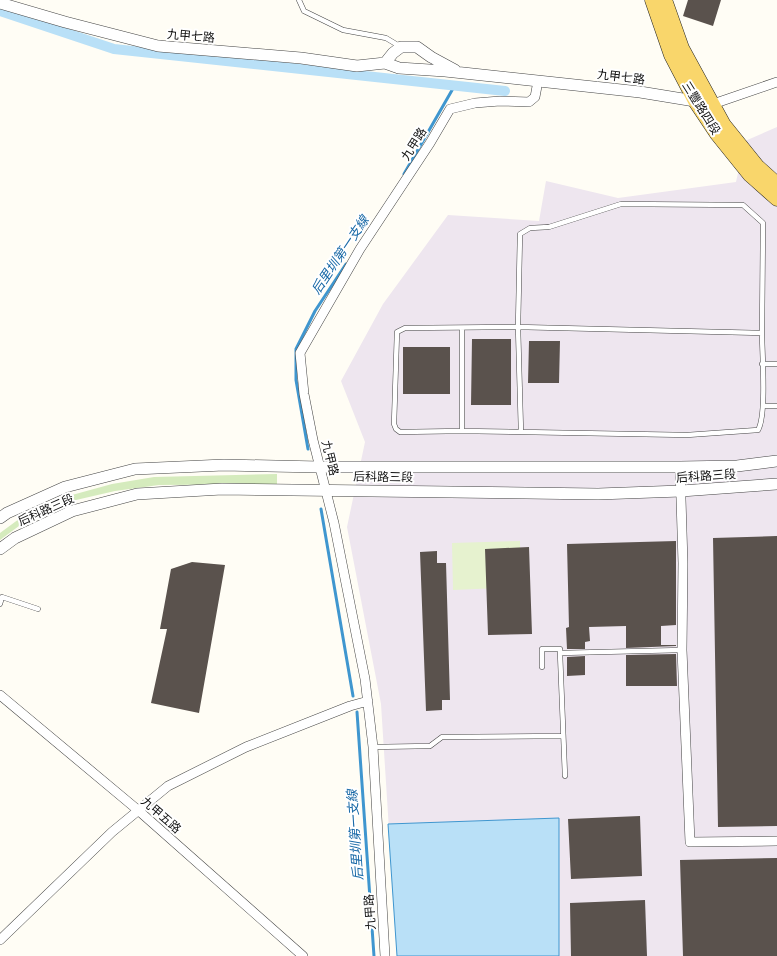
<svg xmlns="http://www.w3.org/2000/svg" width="777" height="956" font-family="'Roboto Serif','Noto Sans TC',serif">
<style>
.industrial{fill:#eee6ef}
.green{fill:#d5ebbd}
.pitch{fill:#e6f2cf}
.water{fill:#b9e0f7;stroke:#3f96cf}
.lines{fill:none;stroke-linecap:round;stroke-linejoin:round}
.stream{stroke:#3f96cf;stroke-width:3}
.canal{stroke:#b9e0f7;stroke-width:10}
.building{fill:#5a524d}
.service-casing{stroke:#444;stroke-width:5.5}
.minor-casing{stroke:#444;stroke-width:10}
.tertiary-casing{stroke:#444;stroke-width:12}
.primary-casing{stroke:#222;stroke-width:15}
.service{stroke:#fff;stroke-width:4.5}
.minor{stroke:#fff;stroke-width:9}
.tertiary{stroke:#fff;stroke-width:11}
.primary{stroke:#f9d66b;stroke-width:14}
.labels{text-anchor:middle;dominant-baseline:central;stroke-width:4;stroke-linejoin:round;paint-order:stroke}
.street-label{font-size:12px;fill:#111;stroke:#fff}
.water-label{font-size:13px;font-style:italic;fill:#1768a6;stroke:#fff}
</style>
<rect width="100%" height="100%" fill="#fffdf5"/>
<!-- industrial -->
<path class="industrial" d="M777 127V956H397L381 704 347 527 365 442 341 381 383 304 448 215 539 221 546 181 618 198 736 182 745 141Z"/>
<!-- green -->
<path class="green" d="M277 474V484L159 485 115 491 76 500 23 523 0 540V533L19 519 72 495 112 484 154 477Z"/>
<!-- pitch -->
<path class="pitch" d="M520 541 521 587 453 590 452 543Z"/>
<!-- water -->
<path class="water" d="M559 818V956H397L388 824Z"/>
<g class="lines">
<!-- stream -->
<path class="stream" d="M404 174 455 85
M308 449 296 380V349L315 311 346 264
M321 509 353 696
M357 712 374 956"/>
<!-- canal -->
<path class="canal" d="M0 11 114 49 505 91"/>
</g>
<!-- building -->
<path class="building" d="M688 0H721L713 26 683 16Z
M472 339H511V405H471Z
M529 341H560L559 383H528Z
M403 347H450V394H403Z
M777 536V826L718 827 713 538Z
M676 541V625L661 626V645H676V646L626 648V626L589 627 590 641 585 642V649H567L566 628 569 627 567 544Z
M529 547 532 634 488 635 485 549Z
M437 551V563H446L450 700H442V710L426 711 420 552Z
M192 562 225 565 199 713 151 703 167 629H160L171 569Z
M676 654 677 686H626V655Z
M585 656V675L567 676V657Z
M640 816 642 876 571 879 568 819Z
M777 858V956H683L680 860Z
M645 900 647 956H571L570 903Z"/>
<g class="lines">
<!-- service casing -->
<g class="service-casing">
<path id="service" d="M299 0 304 11 343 30 386 38 401 47
M462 328V431
M762 364H777
M763 406H777
M521 432 518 327 520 234 530 228 549 227 621 204 743 205 763 223C763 260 762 297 762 333 762 353 767 415 758 430L687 435 462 431 400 432 396 429 394 424 397 332 405 328 518 327 762 333
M0 604 2 597 38 609
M542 667V649H560V653
M373 747 430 746 442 737 563 736
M565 776 560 653 682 650"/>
</g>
<!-- minor casing -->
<g class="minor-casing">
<path id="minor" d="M713 104 777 82
M680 467 683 563 682 650 690 842 777 841
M0 695 139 811 303 956
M0 940 112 832 168 786 246 747 350 706 368 701
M385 956 373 747 365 679 334 523 313 440 304 394 300 353 360 249 430 143 450 109 475 103 500 101 529 102 535 97 538 81"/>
</g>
<!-- tertiary casing -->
<g class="tertiary-casing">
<path id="tertiary" d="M0 3 65 22 158 46 301 58 357 66 385 63 399 68 445 71 640 92 701 102
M385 63 393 53 401 47H417L431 57 455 70
M0 518 7 513 65 487 135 469 224 465 320 467H680L737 466 777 461
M0 549 15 538 72 511 137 494 222 489 598 494 681 491 777 484"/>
</g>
<!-- primary casing -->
<g class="primary-casing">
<path id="primary" d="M652 0 671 55 695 101 717 134 750 175 777 199
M665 0 682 48 724 125 757 166 777 184"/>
</g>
<!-- service -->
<use href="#service" class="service"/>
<!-- minor -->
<use href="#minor" class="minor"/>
<!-- tertiary -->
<use href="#tertiary" class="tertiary"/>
<!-- primary -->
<use href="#primary" class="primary"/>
</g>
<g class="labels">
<!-- street labels -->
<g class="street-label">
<text transform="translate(191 36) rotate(5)">九甲七路</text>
<text transform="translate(621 77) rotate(7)">九甲七路</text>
<text transform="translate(701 108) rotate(58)">三豐路四段</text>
<text transform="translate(414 144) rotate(-58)">九甲路</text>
<text transform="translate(330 458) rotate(76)">九甲路</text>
<text transform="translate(706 476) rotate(-4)">后科路三段</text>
<text transform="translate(383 477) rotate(1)">后科路三段</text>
<text transform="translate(46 510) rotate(-24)">后科路三段</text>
<text transform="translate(161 815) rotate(41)">九甲五路</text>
<text transform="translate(370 912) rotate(-94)">九甲路</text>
</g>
<!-- water labels -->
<g class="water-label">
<text transform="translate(340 255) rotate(-56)">后里圳第一支線</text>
<text transform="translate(355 835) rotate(-94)">后里圳第一支線</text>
</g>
</g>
</svg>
